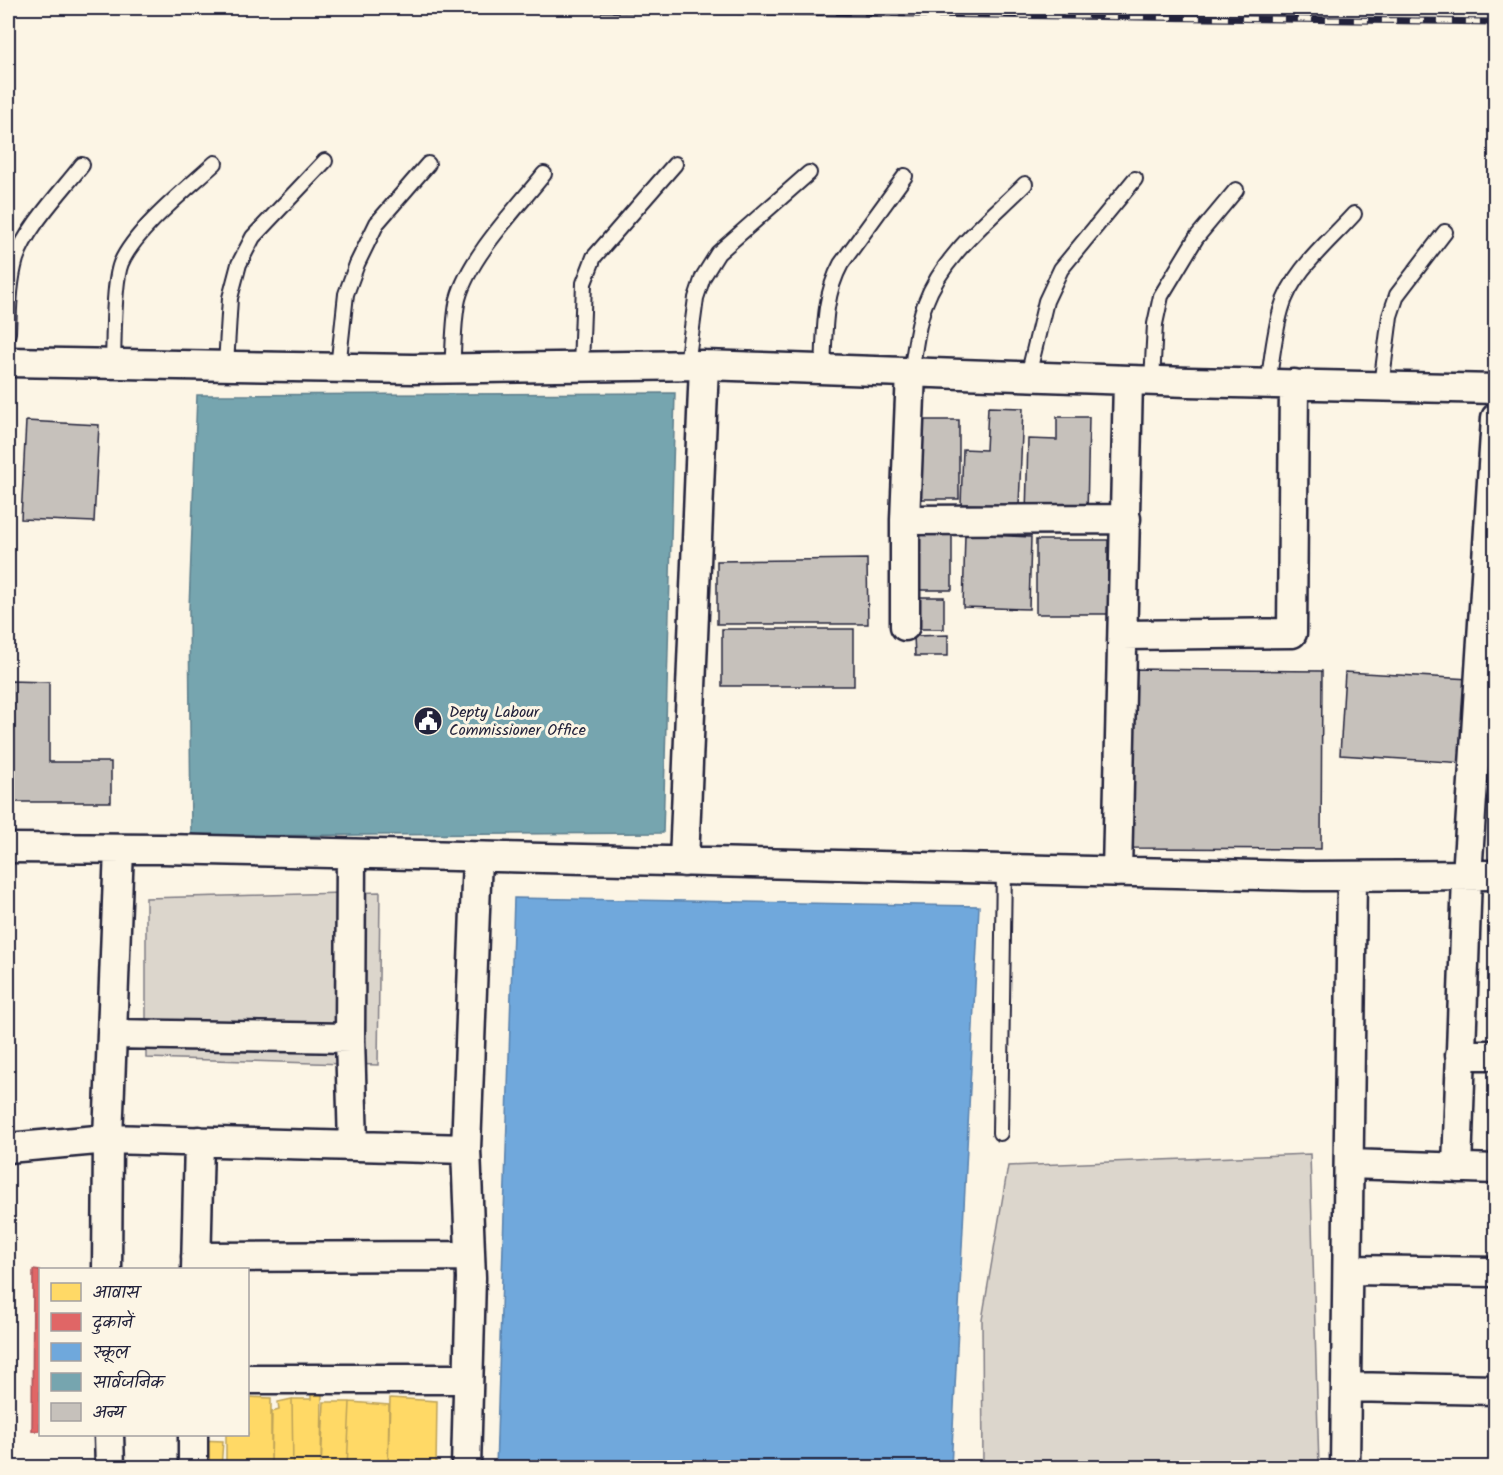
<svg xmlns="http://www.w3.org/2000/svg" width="1503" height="1475" font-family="Kalam,'Playpen Sans Deva',sans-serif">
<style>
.green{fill:#dcd6cc;stroke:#7f7c84;stroke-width:1.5}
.homes{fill:#ffd966;stroke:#bda259;stroke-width:1.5}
.shops{fill:#e06666;stroke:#a75259;stroke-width:1.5}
.schools{fill:#6fa8dc;stroke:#5880ac;stroke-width:1.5}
.public{fill:#76a5af;stroke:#5d7e8c;stroke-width:1.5}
.building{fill:#c6c1bb;stroke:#22223b;stroke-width:1.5}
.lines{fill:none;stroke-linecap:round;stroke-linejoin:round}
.lane-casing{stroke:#22223b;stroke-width:18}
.street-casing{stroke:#22223b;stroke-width:33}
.lane{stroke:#fcf5e5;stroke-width:14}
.street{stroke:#fcf5e5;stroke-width:28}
.rail-casing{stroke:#22223b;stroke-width:7}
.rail{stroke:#fcf5e5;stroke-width:4.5;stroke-dasharray:14;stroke-linecap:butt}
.labels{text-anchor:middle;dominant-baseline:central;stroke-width:6;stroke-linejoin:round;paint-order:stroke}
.poi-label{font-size:16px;fill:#22223b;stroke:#fcf5e5;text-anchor:start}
</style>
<rect width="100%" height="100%" fill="#fcf5e5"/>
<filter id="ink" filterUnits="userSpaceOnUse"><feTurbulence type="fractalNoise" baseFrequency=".0167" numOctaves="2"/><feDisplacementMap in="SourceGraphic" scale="12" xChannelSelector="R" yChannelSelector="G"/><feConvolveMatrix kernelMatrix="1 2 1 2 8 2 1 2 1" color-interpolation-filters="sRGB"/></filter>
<g filter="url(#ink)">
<!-- green -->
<path class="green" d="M380 892 378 1065 146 1058V898Z
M1310 1154 1319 1467H983L982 1320 1008 1166Z"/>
<!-- homes -->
<path class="homes" d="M311 1391 322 1392 321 1468H293L292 1399H311Z
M248 1397 271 1398V1468H226V1434H248Z
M390 1398 437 1401 436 1468H388Z
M292 1399 293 1468H271L272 1412 279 1410 278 1402Z
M324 1402H350L347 1468H321Z
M350 1402 389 1405 388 1468H347Z
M198 1440 223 1441 221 1468H198Z"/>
<!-- shops -->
<path class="shops" d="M33 1270 40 1271V1431H32Z"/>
<!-- schools -->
<path class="schools" d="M514 898 979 906 951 1468H496Z"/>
<!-- public -->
<path class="public" d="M675 393 663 833 191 836 189 609 197 395Z"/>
<!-- building -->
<path class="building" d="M988 407 1023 408 1019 506 961 504 963 449 986 450Z
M1057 417H1089L1087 516 1026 515 1028 439 1057 440Z
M919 420H959V499H919Z
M26 421 99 425 94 522 21 519Z
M916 531H952V590H916Z
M965 534 1031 537 1029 609 963 607Z
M1036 540H1108V614H1036Z
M867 559 868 624H717V561Z
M914 597H944V629H914Z
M722 629H854V686H722Z
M948 635V656H915L914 636Z
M1129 669 1322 671 1321 849 1127 848Z
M1345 672 1470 679 1465 763 1340 755Z
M9 681 49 682V762H111V802H9Z"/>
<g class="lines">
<!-- lane casing -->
<g class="lane-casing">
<path id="lane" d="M8 333C9 309 9 283 16 259 26 228 62 191 82 165
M113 363C114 339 113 283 121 263 136 229 188 188 215 163
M226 365 230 298 239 264 253 237 325 161
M687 365 696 298 703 277 718 253 809 173
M581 367 584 283 594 257 675 164
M338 368 346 294 357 264 377 223 428 164
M452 369C454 346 453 321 458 299 469 257 517 208 544 174
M823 369C825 333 823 297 841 264L905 176
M911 372C915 351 917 324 925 304 943 255 989 220 1025 184
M1028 376 1046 301 1061 269 1135 179
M1152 381 1155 324 1161 296 1196 238 1236 190
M1268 384C1272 360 1274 334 1281 310 1291 272 1329 242 1354 214
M1381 386 1390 316 1397 295 1445 232
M1000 1133 1004 869"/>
</g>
<!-- street casing -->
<g class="street-casing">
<path id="street" d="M8 362 413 369 704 365 1188 382 1496 389
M905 520 1126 519
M905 626V520L911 372
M1123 635 1292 633 1294 384
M8 848 163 849 1304 876 1496 875
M351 854 350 1038 353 1146
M684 862 704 365
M1117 872 1128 380
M112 1034 350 1038
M1460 1055H1496
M8 1148 108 1139 466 1149
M1349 1164 1496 1169
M1457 1168 1467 876 1496 418
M196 1257 470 1256
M107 1270 108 1139 119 849
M196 1270 199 1141
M1348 1270 1496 1272
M248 1379H468
M1347 1387 1496 1390
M109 1434 110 1468
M193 1468V1434
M466 1468 471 1278 466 1149 477 857
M1345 1468 1352 876"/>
</g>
<!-- lane -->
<use href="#lane" class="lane"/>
<!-- street -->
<use href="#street" class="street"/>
<!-- rail casing -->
<g class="rail-casing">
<path id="rail" d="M486 8 1496 22"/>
</g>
<!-- rail -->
<use href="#rail" class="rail"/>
</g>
</g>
<!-- icons -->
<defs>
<g id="civic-disc" transform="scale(1.5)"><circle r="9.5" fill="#22223b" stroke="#fcf5e5"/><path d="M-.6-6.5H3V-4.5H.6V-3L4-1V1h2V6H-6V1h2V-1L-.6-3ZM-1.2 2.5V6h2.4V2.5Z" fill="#fff"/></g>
</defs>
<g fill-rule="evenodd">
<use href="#civic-disc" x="428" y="721"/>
</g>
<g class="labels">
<!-- poi labels -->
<g class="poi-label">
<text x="449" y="712">Depty Labour<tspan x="449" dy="18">Commissioner Office</tspan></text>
</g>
</g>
<!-- margin -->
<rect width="1503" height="1475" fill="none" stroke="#fcf5e5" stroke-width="30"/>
<rect x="15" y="15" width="1473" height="1445" fill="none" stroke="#22223b" stroke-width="2" filter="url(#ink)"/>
<!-- legend -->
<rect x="39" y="1268" width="210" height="168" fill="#fcf5e5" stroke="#a5a1a1" stroke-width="1.5"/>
<rect x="51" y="1283" width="30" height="18" fill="#ffd966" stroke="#a5a1a1" stroke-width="1.5"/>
<text x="93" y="1298" font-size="18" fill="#22223b">आवास</text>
<rect x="51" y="1313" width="30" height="18" fill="#e06666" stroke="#a5a1a1" stroke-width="1.5"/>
<text x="93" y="1328" font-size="18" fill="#22223b">दुकानें</text>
<rect x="51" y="1343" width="30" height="18" fill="#6fa8dc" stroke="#a5a1a1" stroke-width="1.5"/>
<text x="93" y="1358" font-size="18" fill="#22223b">स्कूल</text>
<rect x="51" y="1373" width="30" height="18" fill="#76a5af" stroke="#a5a1a1" stroke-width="1.5"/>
<text x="93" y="1388" font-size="18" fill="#22223b">सार्वजनिक</text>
<rect x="51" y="1403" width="30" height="18" fill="#c6c1bb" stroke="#a5a1a1" stroke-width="1.5"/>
<text x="93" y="1418" font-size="18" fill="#22223b">अन्य</text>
</svg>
